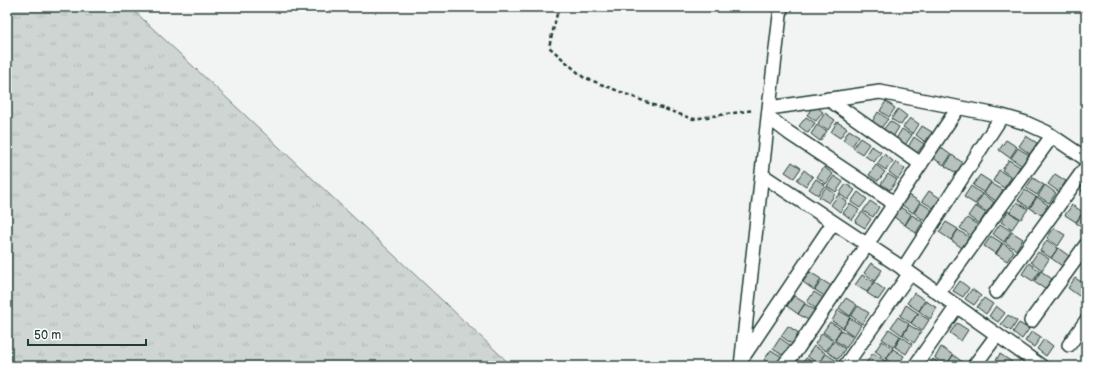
<svg xmlns="http://www.w3.org/2000/svg" width="1093" height="373" font-family="'Balsamiq Sans',sans-serif">
<style>
.grass{fill:url(#grass-tufts);stroke:#768984}
.building{fill:#b7c1bd;stroke:#1f3d34}
.lines{fill:none;stroke-linecap:round;stroke-linejoin:round}
.minor-casing{stroke:#1f3d34;stroke-width:16}
.path{stroke:#1f3d34;stroke-width:2.5;stroke-dasharray:4 3;stroke-linecap:butt}
.minor{stroke:#fff;stroke-width:13}
</style>
<defs>
<pattern id="grass-tufts" width="24" height="20" patternUnits="userSpaceOnUse"><rect width="24" height="20" fill="#ced5d3"/><path d="M3 7l-1-3M5 7V3M7 7l1-3M15 17l-1-3M17 17v-4M19 17l1-3" fill="none" stroke="#b0b8b6"/></pattern>
</defs>
<rect width="100%" height="100%" fill="#f2f3f3"/>
<filter id="ink" filterUnits="userSpaceOnUse"><feTurbulence type="fractalNoise" baseFrequency=".025" numOctaves="2"/><feDisplacementMap in="SourceGraphic" scale="8" xChannelSelector="R" yChannelSelector="G"/><feConvolveMatrix kernelMatrix="1 2 1 2 8 2 1 2 1" color-interpolation-filters="sRGB"/></filter>
<g filter="url(#ink)">
<!-- grass -->
<path class="grass" d="M7 7H130L512 366H7Z"/>
<!-- building -->
<path class="building" d="M886 101 895 108 889 117 880 111Z
M814 105 823 112 816 121 807 115Z
M898 109 907 116 901 125 891 119Z
M878 112 888 119 881 128 872 122Z
M825 113 835 120 828 130 818 123Z
M806 117 815 123 808 133 799 126Z
M910 118 919 124 913 134 903 127Z
M890 121 899 127 893 137 883 130Z
M837 122 847 128 840 138 831 132Z
M817 125 827 131 820 141 811 134Z
M922 126 932 132 925 142 916 135Z
M902 129 912 135 905 145 896 139Z
M849 130 859 136 852 146 843 140Z
M1026 136 1037 143 1030 154 1019 146Z
M914 137 924 144 917 153 908 147Z
M860 138 869 144 862 154 853 148Z
M1006 140 1017 147 1010 158 999 150Z
M871 146 881 152 874 162 865 156Z
M940 147 951 155 944 165 933 158Z
M1018 148 1029 155 1022 166 1011 158Z
M884 154 893 161 886 170 877 164Z
M952 155 963 163 956 173 945 166Z
M1009 160 1020 167 1013 178 1002 170Z
M792 162 801 168 794 178 785 172Z
M896 162 905 169 898 179 889 172Z
M876 165 885 172 878 181 869 175Z
M824 167 833 174 826 184 817 177Z
M804 170 813 177 806 186 797 180Z
M999 170 1011 178 1004 188 993 181Z
M888 174 897 180 890 190 881 184Z
M1055 174 1066 181 1059 192 1048 184Z
M980 175 991 182 984 193 973 185Z
M834 176 843 182 836 192 827 186Z
M1033 178 1044 185 1037 195 1026 188Z
M816 179 825 185 818 195 809 189Z
M991 183 1003 190 996 201 984 193Z
M1086 183V194L1081 191Z
M846 184 855 190 848 200 839 194Z
M1045 185 1056 193 1049 203 1038 196Z
M971 186 982 194 975 204 964 197Z
M826 187 835 194 829 203 819 197Z
M1025 190 1036 197 1029 208 1018 200Z
M929 191 940 198 933 208 922 201Z
M858 192 867 199 860 208 851 202Z
M983 194 994 202 987 212 976 205Z
M838 195 847 202 840 212 831 205Z
M909 195 920 202 913 213 902 205Z
M1037 197 1048 205 1041 215 1030 208Z
M870 201 879 207 873 217 863 211Z
M1017 202 1028 209 1021 219 1010 212Z
M921 203 932 210 925 221 914 213Z
M850 204 859 210 852 220 843 213Z
M1072 205 1083 212 1076 222 1065 215Z
M975 206 986 213 979 224 968 216Z
M900 207 911 214 905 225 894 217Z
M1008 211 1019 219 1012 229 1001 222Z
M862 212 871 219 865 228 855 222Z
M1083 212 1086 214V229L1076 223Z
M912 215 923 222 916 233 905 225Z
M967 218 978 225 971 236 960 228Z
M946 222 958 229 951 240 939 232Z
M1000 224 1011 231 1004 242 993 234Z
M1054 228 1065 235 1058 246 1047 238Z
M958 230 969 237 962 248 951 240Z
M1012 232 1023 239 1016 250 1005 242Z
M991 236 1002 243 996 254 984 246Z
M1047 240 1058 248 1051 258 1040 251Z
M1003 243 1014 251 1007 261 996 254Z
M1058 248 1069 256 1062 266 1051 258Z
M1038 252 1049 259 1042 270 1031 262Z
M871 263 882 270 875 281 864 273Z
M1029 263 1040 271 1033 281 1022 274Z
M1041 271 1052 279 1045 289 1034 282Z
M810 272 821 279 814 290 803 282Z
M862 275 874 282 867 292 855 285Z
M1075 278 1086 285 1079 296 1068 288Z
M822 280 833 287 826 297 815 290Z
M960 281 969 288 963 297 953 291Z
M874 282 885 290 878 300 867 293Z
M1086 287V300L1080 296Z
M972 289 981 296 974 305 965 299Z
M814 292 825 299 818 310 807 302Z
M914 293 925 300 919 311 907 303Z
M794 296 805 303 798 314 787 306Z
M846 298 857 305 850 316 839 308Z
M984 298 993 304 986 314 977 307Z
M926 301 937 308 930 319 919 311Z
M805 304 817 311 810 321 798 314Z
M906 305 918 313 911 323 900 316Z
M858 306 869 313 862 324 851 316Z
M996 306 1005 313 998 322 989 316Z
M838 310 850 317 843 328 832 321Z
M918 313 929 320 922 331 911 323Z
M1008 315 1017 321 1011 331 1001 324Z
M898 317 909 324 902 335 891 327Z
M850 318 861 325 854 336 843 328Z
M830 322 841 329 834 340 823 332Z
M957 323 968 330 961 341 950 333Z
M1019 323 1029 329 1022 339 1013 332Z
M909 325 921 332 914 343 903 335Z
M788 326 799 333 792 344 781 336Z
M889 329 900 336 894 347 882 339Z
M841 330 853 337 846 348 835 340Z
M1032 331 1041 337 1034 347 1025 341Z
M822 333 833 341 826 351 815 344Z
M901 336 912 344 906 354 895 347Z
M780 338 791 346 784 356 773 349Z
M1044 339 1053 346 1046 356 1037 349Z
M834 341 845 349 838 359 827 352Z
M882 341 893 348 886 359 875 351Z
M814 346 825 353 818 364 807 356Z
M941 347 953 355 946 365 935 358Z
M893 349 904 356 898 366H896L886 359Z
M771 350 782 357 776 366H773L764 360Z
M873 353 884 360 880 366H870L866 363Z
M826 354 837 361 834 366H822L819 364Z
M1000 354 1012 362 1009 366H995L993 365Z
M953 355 964 363 962 366H946Z
M806 358 817 365 816 366H800Z
M933 359 943 366H928Z
M885 360 893 366H881Z"/>
<g class="lines">
<!-- minor casing -->
<g class="minor-casing">
<path id="minor" d="M828 99 921 164
M769 108 880 92 1002 116 1026 123 1046 132 1086 159
M768 117 789 133 894 203
M762 175 910 273 1041 366
M903 269 1002 116
M996 292 1086 167
M938 293 1052 136
M1031 321 1086 245
M1069 345 1086 321
M743 357 833 223
M741 366 769 108 781 7
M783 366 798 348 958 108
M845 366 910 273
M915 366 957 306
M974 366 997 335"/>
</g>
<!-- path -->
<path class="path" d="M555 7 557 14 549 47 583 77 656 106 693 119 754 110"/>
<!-- minor -->
<use href="#minor" class="minor"/>
</g>
</g>
<!-- margin -->
<rect width="1093" height="373" fill="none" stroke="#fff" stroke-width="24"/>
<rect x="12" y="12" width="1069" height="349" fill="none" stroke="#1f3d34" stroke-width="1.5" filter="url(#ink)"/>
<!-- scale -->
<path d="M28 339v6h118v-6" fill="none" stroke="#1f3d34" stroke-width="2"/>
<text x="34" y="339" font-size="12" fill="#1f3d34" stroke="#ffffff" stroke-width="3" paint-order="stroke">50 m</text>
</svg>
